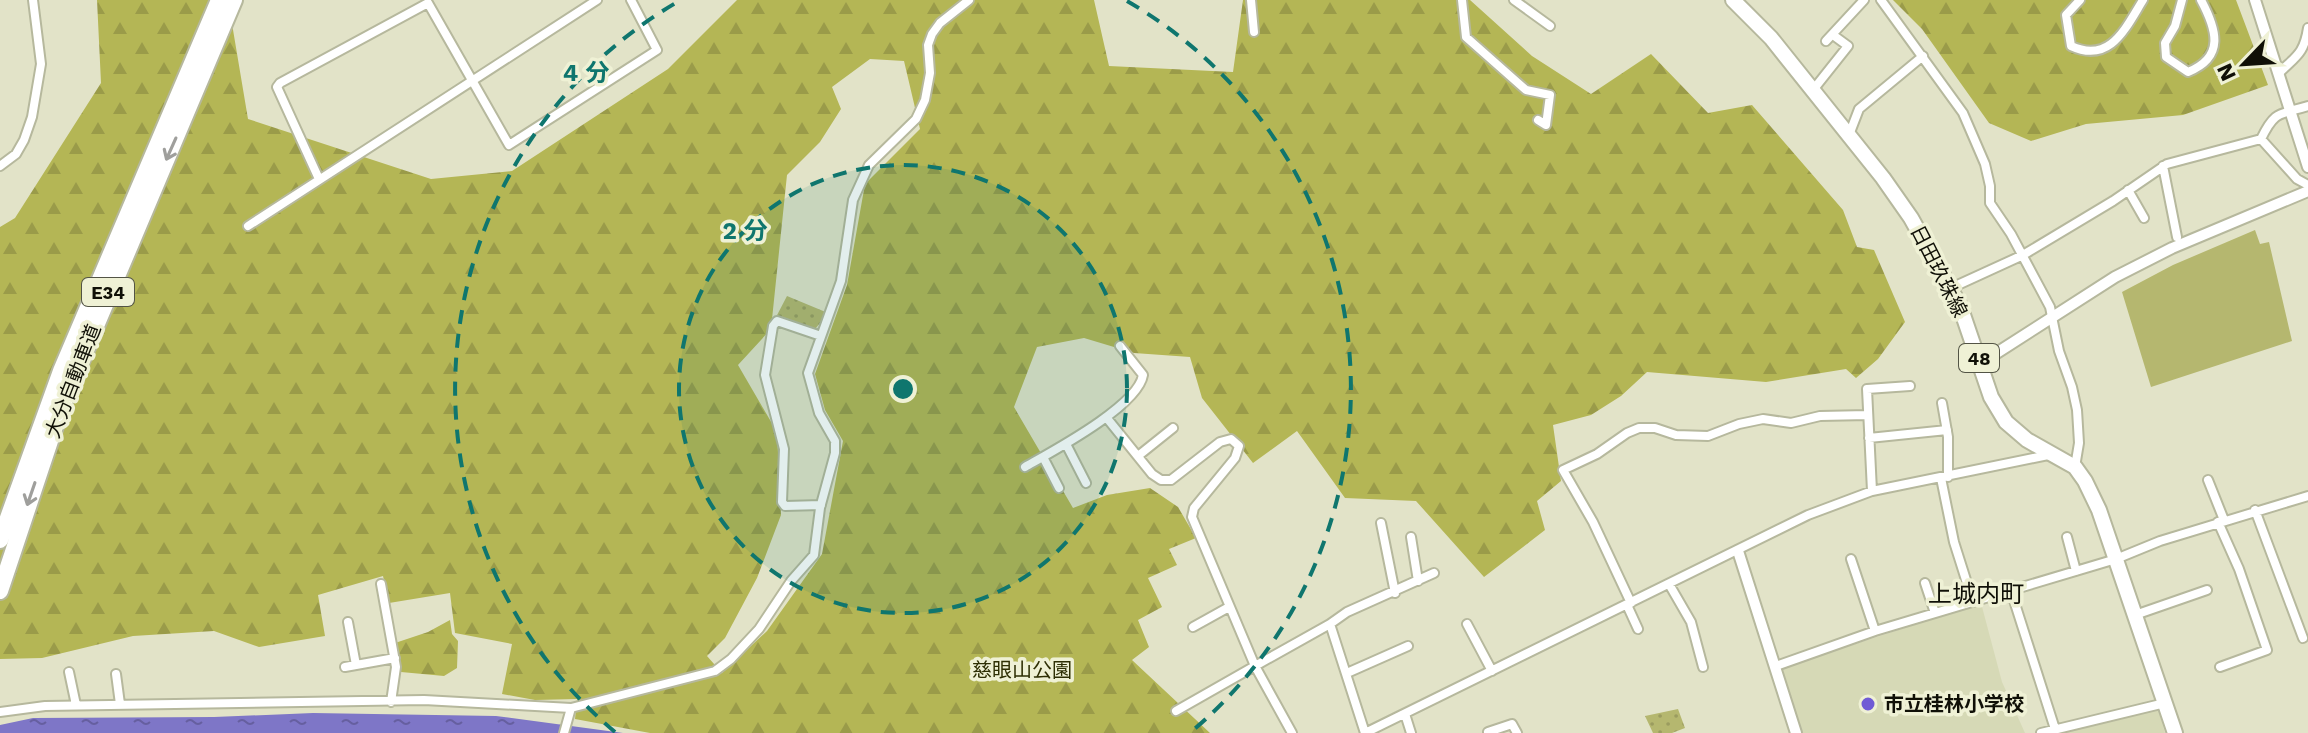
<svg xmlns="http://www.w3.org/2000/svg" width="2308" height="733" font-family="'Work Sans','Noto Sans JP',sans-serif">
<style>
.built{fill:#d6d9b6}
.green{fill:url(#green-dots)}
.forest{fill:url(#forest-firs);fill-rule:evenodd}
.pitch{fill:#b5b76f}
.water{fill:url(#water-ripples)}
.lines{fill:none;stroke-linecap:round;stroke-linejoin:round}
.minor-casing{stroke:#b6b89d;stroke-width:12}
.tertiary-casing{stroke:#b6b89d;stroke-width:14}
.primary-casing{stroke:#b6b89d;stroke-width:18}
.motorway-casing{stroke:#b6b89d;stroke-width:20}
.minor{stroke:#fff;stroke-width:8}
.tertiary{stroke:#fff;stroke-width:10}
.primary{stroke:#fff;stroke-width:14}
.motorway{stroke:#fff;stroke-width:16}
.oneway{stroke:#9f9f9c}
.ring{fill:none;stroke:#0f766e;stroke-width:4;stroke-dasharray:14 10}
.poi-dot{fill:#705bd5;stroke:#eff1d5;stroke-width:3}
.labels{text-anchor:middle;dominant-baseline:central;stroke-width:7;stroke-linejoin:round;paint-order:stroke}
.shield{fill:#eff1d5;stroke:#535445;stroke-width:2}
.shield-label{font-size:18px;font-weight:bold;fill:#101007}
.street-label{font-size:20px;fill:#101007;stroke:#eff1d5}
.park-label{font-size:20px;fill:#2e2f04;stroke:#eff1d5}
.poi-label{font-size:20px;font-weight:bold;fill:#101007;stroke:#eff1d5;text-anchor:start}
.quarter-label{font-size:24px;fill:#101007;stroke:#eff1d5}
.centre{fill:#0f766e;stroke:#eff1d5;stroke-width:4}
.ring-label{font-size:24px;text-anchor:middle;font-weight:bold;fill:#0f766e;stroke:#eff1d5;stroke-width:7;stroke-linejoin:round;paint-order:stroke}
</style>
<defs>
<pattern id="green-dots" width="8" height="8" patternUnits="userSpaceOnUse" patternTransform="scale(2)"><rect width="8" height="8" fill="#b5b76f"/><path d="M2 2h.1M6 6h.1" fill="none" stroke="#9b9c5f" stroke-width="1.8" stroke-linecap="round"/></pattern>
<pattern id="forest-firs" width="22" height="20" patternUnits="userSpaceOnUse" patternTransform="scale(2)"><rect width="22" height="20" fill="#b4b655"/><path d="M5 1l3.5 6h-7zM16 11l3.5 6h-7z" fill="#9a9b49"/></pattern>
<pattern id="water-ripples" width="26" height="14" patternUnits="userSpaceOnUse" patternTransform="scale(2)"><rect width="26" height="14" fill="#7e76c7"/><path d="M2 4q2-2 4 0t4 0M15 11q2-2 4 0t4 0" fill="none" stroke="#665fa0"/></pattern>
</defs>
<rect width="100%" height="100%" fill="#e2e3c8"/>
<!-- built -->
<path class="built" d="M1981 603 2002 682 2025 733H1802L1782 668Z
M2158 709 2165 733H2059Z"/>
<!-- green -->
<path class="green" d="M787 296 828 313 812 333 775 319Z
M1678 709 1685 728 1672 733H1653L1645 716Z"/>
<!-- forest -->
<path class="forest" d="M97 0H228L248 119 431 179 512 171 668 69 737 0H1094L1109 66 1233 72 1243 0H1470L1532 56 1591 94 1651 54 1708 113 1752 105 1843 210 1857 247 1874 250 1905 322 1878 359 1856 378 1846 369 1766 382 1647 372 1621 396 1591 415 1553 425 1561 481 1537 501 1545 530 1484 577 1416 501 1345 498 1297 431 1253 463 1202 398 1190 357 1134 353 1084 338 1037 347 1014 407 1073 508 1107 495 1150 488 1178 507 1196 538 1169 549 1177 565 1148 578 1162 607 1138 620 1149 647 1132 660 1210 733H650L575 719 577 699 535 700 502 694 512 644 455 633 450 593 389 603 383 576 318 595 325 636 259 647 214 631 133 636 42 658 0 659V227L15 218 101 83ZM870 59 904 61 920 129 865 184 847 285 815 374 825 410 843 441 822 554 767 631 722 673 707 656 725 638 757 578 781 515 777 432 738 365 771 329 787 175 820 142 841 109 832 87Z
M1893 0H2236L2268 85 2183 115 2086 124 2031 141 1989 123 1922 29Z
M450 620 452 634 458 641 457 668 444 676 401 672 395 643 428 632Z"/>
<!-- pitch -->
<path class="pitch" d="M2255 230 2260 244 2269 242 2292 341 2151 387 2122 292 2173 265Z"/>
<!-- water -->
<path class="water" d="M313 713 496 716 623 733H0V725L33 718 214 717Z"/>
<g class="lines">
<!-- minor casing -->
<g class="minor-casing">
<path id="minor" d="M1251 0 1254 32
M1462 0 1466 37 1526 90 1550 95 1546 125 1538 120
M1514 0 1550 26
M1881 0 1963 113 1985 164 1990 186V203L2011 234 2050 307 2059 351 2072 387 2077 410 2079 443 2075 467
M2080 0 2066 15 2071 46C2110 64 2125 29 2143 0
M2182 0 2175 26 2165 43 2166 57 2188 72C2225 57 2217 30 2201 0
M1826 41 1864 0
M2279 73C2296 56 2304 54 2308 28
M1813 90 1848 46 1833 35
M1849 135 1859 109 1923 56
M2261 139 2297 179 2308 185
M0 166 16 154 24 140 32 117 41 64 33 0
M2163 166 2177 237
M319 179 277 87 280 83 428 3 509 145 657 50 631 0
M2128 190 2144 218
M248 226 597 0
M1951 288 2023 255 2113 201 2167 164 2261 139C2275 110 2279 115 2308 106
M1942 403 1948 437V477
M1106 417 1152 474 1161 480H1171L1220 442 1231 439 1239 446 1235 458 1194 508 1192 517 1255 666 1176 711
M1869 438 1947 430
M1066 444 1086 483
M1138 456 1173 428
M1043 457 1059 488
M1025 467C1053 451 1138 406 1143 375L1120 346
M1941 478 1954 542 1973 602
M2208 480 2224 520
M1872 491 1867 389 1910 386
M821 505 785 506 782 502 784 449 765 375 773 326 777 321 821 336
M2255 510 2303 638
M2218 522 2239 569 2267 650 2220 667
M1381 523 1395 593
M1411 537 1418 581
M2067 537 2076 571
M1851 559 1875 631
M1925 583 1935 613
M381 584 396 667 391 702
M1669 584 1691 622 1703 667
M2011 591 2055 729
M1631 603 1593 522 1563 470 1597 454 1627 433 1639 428H1655L1676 435 1708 436 1739 424 1763 419 1791 423 1820 416 1868 415
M1627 605 1638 629
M2135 615 2207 590
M348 622 356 665
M1330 624 1347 612 1434 573
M1467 624 1492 671
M1193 627 1229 607
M1776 666 1875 631 2116 559 2160 541 2308 496
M345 667 395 658
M69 672 76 705
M1347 673 1408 646
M116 674 120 704
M0 712 45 706 424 700 571 708 715 671 731 659 759 629 791 581 814 555 820 508 835 453V441L819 413 808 373 841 281 853 200 869 165 916 119 925 100 930 73 928 45 932 34 940 23 969 0
M1405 714 1411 733
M1488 732 1512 724 1517 733
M564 733 571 708
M1292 733 1255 666 1330 624 1365 733
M1365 733 1808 515 1872 491 2053 454
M2041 733 2165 703"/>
</g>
<!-- tertiary casing -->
<g class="tertiary-casing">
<path id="tertiary" d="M2255 0 2308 167
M1981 363 2115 277 2172 248 2308 191
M1738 551 1796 733"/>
</g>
<!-- primary casing -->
<g class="primary-casing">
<path id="primary" d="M1733 0 1771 38 1883 178 1911 218 1960 306 1991 397 2006 422 2027 440 2075 467 2085 481 2099 510 2175 733"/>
</g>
<!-- motorway casing -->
<g class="motorway-casing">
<path id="motorway" d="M0 540 61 371 219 0
M0 591 60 411 234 0"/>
</g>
<!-- minor -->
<use href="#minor" class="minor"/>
<!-- tertiary -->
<use href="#tertiary" class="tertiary"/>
<!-- primary -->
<use href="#primary" class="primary"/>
<!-- motorway -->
<use href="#motorway" class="motorway"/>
</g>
<!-- one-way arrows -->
<defs><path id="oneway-shaft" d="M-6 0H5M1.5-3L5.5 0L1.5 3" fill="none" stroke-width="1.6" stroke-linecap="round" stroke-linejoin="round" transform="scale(2)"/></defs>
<g class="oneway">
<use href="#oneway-shaft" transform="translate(171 149) rotate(114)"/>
<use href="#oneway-shaft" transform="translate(31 494) rotate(109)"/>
</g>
<!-- distance rings -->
<circle cx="903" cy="389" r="224" fill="#0f766e" fill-opacity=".12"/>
<g class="ring">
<circle cx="903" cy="389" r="224"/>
<path d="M615 732A448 448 0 0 1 679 1M1127 1A448 448 0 0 1 1191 732"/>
</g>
<!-- markers -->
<circle class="poi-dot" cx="1868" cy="704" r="8"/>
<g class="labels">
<!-- shield labels -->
<g class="shield">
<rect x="82" y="278" width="52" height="28" rx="6"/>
<rect x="1959" y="344" width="40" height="28" rx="6"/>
</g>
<g class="shield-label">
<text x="108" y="292">E34</text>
<text x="1979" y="358">48</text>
</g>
<!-- street labels -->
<g class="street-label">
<text transform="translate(1939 271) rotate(63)">日田玖珠線</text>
<text transform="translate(73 381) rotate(-69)">大分自動車道</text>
</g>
<!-- park labels -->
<g class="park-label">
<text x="1022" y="670">慈眼山公園</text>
</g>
<!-- poi labels -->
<g class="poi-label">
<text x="1884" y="704">市立桂林小学校</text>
</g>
<!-- quarter labels -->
<g class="quarter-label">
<text x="1976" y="594">上城内町</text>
</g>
</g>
<circle cx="903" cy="389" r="12" class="centre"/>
<g class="ring-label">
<text x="586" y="81">4 分</text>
<text x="745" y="239">2 分</text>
</g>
<!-- north arrow -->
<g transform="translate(2244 64) rotate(245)" stroke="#eff1d5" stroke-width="6" paint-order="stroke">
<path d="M0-6L14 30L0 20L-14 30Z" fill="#101007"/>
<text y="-12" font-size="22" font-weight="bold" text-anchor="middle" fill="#101007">N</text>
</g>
</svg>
